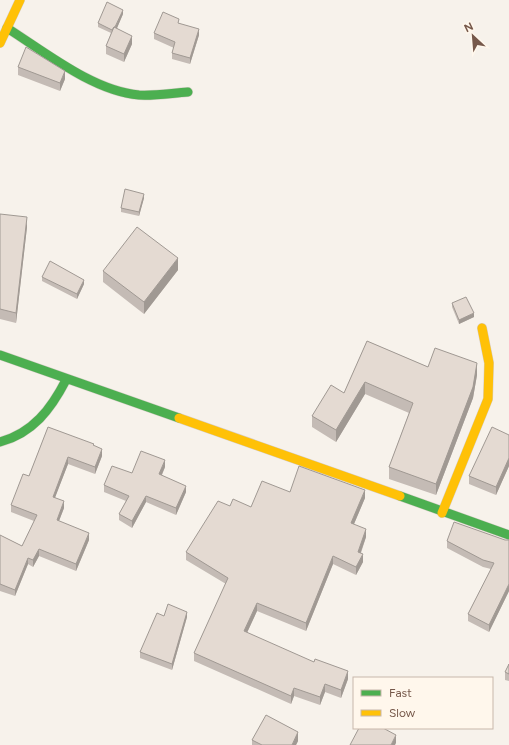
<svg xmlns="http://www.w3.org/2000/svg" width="509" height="745" font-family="Figtree,sans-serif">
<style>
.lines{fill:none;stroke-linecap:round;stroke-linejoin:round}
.fast-casing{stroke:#d6cec7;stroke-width:10}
.slow-casing{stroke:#d6cec7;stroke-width:10}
.fast{stroke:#4caf50;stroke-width:9}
.slow{stroke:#ffc107;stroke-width:9}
.wall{fill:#c4bbb5}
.shaded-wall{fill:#a09993}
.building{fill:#e4dad2;stroke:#a09993}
</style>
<rect width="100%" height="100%" fill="#f7f2eb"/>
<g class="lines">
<!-- fast casing -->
<g class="fast-casing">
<path id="fast" d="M7 28C45 52 93 91 139 95 155 96 172 93 188 92
M0 355 179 418
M0 442C33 433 51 409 66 380
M400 496 509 535"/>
</g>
<!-- slow casing -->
<g class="slow-casing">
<path id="slow" d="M0 43 20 0
M179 418 400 496
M442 513 488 399 489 363 482 328"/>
</g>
<!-- fast -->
<use href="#fast" class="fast"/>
<!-- slow -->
<use href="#slow" class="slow"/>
</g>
<!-- wall -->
<path class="wall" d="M123 14 117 28 132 44 124 62 106 54V46L111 33 98 27V23Z
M179 23 199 35 190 64 172 59V53L174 48 154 39V33Z
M18 67 65 79 60 91 18 75Z
M144 198 139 216 121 212V208Z
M0 214 27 227 16 323 0 319Z
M178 270 144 314 103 282V271Z
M42 277 84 284 77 299 42 281Z
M452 303 474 317 459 324 452 307Z
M367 341 428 367 477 375 473 398 436 495 389 479V467L409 413 365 394 336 442 312 427V416L344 393Z
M48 427 94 446 102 456 95 474 68 464 55 497 64 508 59 521 89 540 76 571 39 556 33 567 28 564 15 596 0 591V535L22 546 34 521 11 512V505L29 476Z
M509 435V466L496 495 469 484V476Z
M165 467 162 475 186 492 176 515 146 502 132 528 119 520V514L126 501 104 492V485L132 473Z
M365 498 354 524 366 537 361 553 363 562 356 575 333 564 306 631 257 611 247 633 348 679 341 698 325 692 320 705 294 696 291 704 194 661V653L226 584 186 560V552L230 506 251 507Z
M509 540V591L489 632 468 621V614L491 569 483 567 447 548V541Z
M164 616 187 617 172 670 140 658V652Z
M509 664V681L505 680V672Z
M252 740 298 741 296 745H252Z"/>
<!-- shaded-wall -->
<path class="shaded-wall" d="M123 10V14L114 35V30Z
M199 29V35L190 64V58Z
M132 36V44L124 62V54Z
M65 71V79L60 91V83Z
M144 194V198L139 216V212Z
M27 217V227L16 323V313Z
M178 258V270L144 314V302Z
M84 280V284L77 299V294Z
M474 313V317L459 324V320Z
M477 363V375L473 398 436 495V484Z
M365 382V394L336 442V430Z
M102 449V456L95 474V467Z
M68 457V464L53 503V497Z
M509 458V466L496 495V487Z
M165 460V467L159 481V474Z
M186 486V492L176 515V508Z
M365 490V498L351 531V523Z
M146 496V502L132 528V521Z
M64 501V508L57 526V520Z
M366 529V537L358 560V552Z
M89 533V540L76 571V564Z
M39 549V556L33 567V560Z
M363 554V562L356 575V567Z
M333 556V564L306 631V623Z
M28 558V564L15 596V590Z
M509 584V591L489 632V625Z
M257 603V611L244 639V631Z
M187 612V617L172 670V664Z
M348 671V679L341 698V690Z
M325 684V692L320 705V697Z
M294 688V696L291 704V696Z
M298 732V741L296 745H292Z
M396 735V743L395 745H391Z"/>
<!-- building -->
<path class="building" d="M107 2 123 10 115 27H114L112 30 98 23Z
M163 12 179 19 178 23 199 29 190 58 172 53 175 42 154 33Z
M114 27 132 36 124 54 106 46Z
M26 47 65 71 60 83 18 67Z
M125 189 144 194 139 212 121 208Z
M0 214 27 217 16 313 0 309Z
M137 227 178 258 144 302 103 271Z
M50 261 84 280 77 294 42 277Z
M466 297 474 313 459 320 452 303Z
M367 341 428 367 435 348 477 363 473 387 436 484 389 467 413 403 365 382 336 430 312 416 331 385 344 393Z
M48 427 94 444 93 445 102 449 95 467 68 457 53 497 64 501 57 520 89 533 76 564 39 549 33 560 28 558 15 590 0 584V535L22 546 37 515 11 505 23 474 29 476Z
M492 427 509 435V458L496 487 469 476Z
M141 451 165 460 159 474 186 486 176 508 146 496 132 521 119 514 129 496 104 485 112 466 132 473Z
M299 466 365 490 351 523 366 529 358 552 363 554 356 567 333 556 306 623 257 603 244 631 314 662 315 659 348 671 341 690 325 684 320 697 294 688 291 696 194 653 228 578 186 552 218 501 230 506 233 499 251 507 262 481 290 492Z
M454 522 505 540H509V584L489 625 468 614 494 563 483 560 447 541Z
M168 604 187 612 172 664 140 652 157 613 164 616Z
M509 664V674L505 672Z
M266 715 298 732 292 745H262L252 740Z
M359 728H383L396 735 391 745H350Z"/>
<!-- legend -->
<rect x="353" y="677" width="140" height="52" fill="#fff7ec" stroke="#c8b7ab"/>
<rect x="361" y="690" width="20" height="6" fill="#4caf50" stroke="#c8b7ab"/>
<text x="389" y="697" font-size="12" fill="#76584a">Fast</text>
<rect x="361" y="710" width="20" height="6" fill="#ffc107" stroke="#c8b7ab"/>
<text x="389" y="717" font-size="12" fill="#76584a">Slow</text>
<!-- north arrow -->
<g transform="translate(473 36) rotate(334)" stroke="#fff7ec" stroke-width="3" paint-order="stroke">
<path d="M0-3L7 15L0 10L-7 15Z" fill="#76584a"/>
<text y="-6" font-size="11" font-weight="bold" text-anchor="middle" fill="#76584a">N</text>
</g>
</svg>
